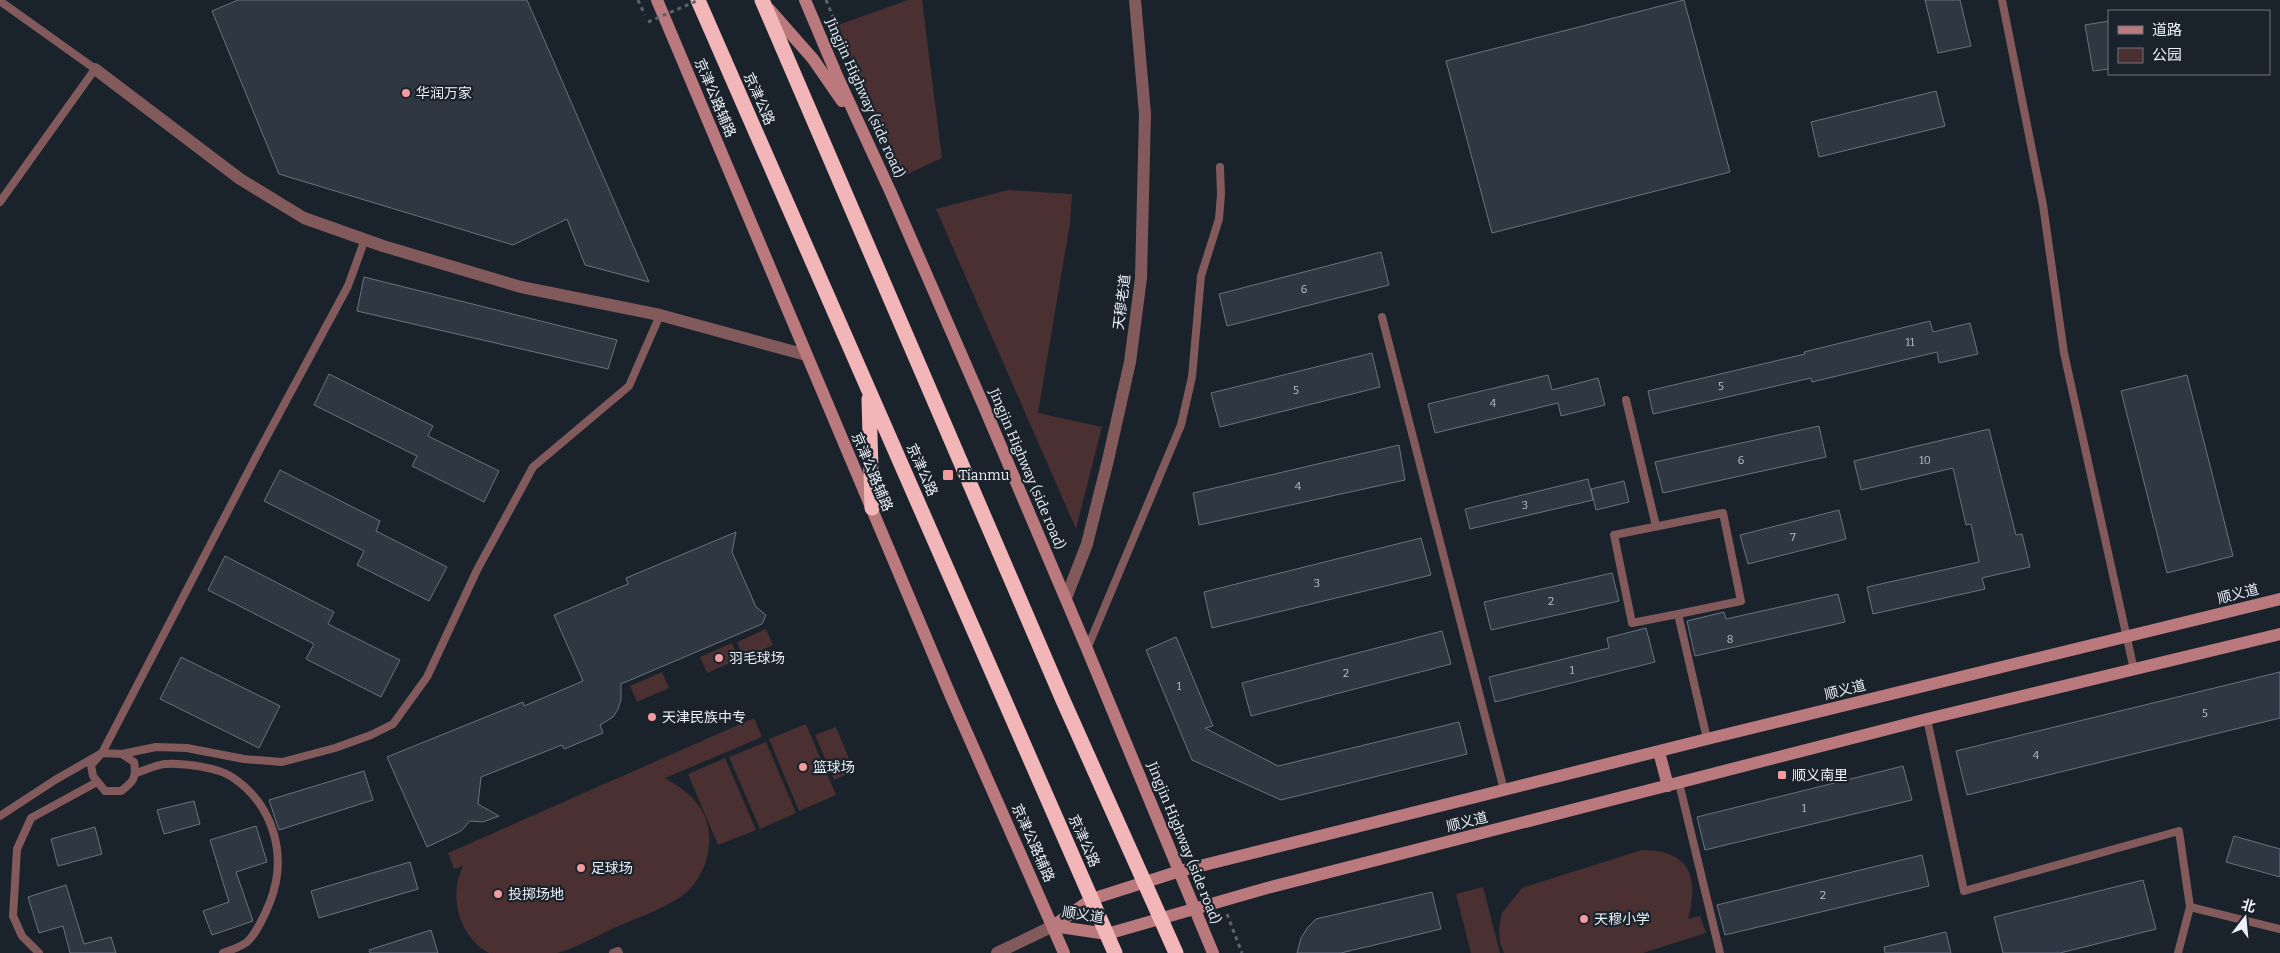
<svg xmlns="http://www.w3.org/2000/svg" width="2280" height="953" font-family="Bitter,'Noto Sans SC',serif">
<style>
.green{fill:#4a3031}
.building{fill:#2f3742;stroke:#69737f}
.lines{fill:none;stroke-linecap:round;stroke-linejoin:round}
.path{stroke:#5c636c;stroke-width:3;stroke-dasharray:4 4;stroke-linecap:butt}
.lane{stroke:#835a5c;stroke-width:8}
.street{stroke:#835a5c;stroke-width:12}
.secondary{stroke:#ba7a7d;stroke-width:12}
.highway{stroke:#f3b6b8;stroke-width:15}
.path-bridge{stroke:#5c636c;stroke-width:3;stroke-dasharray:4 4;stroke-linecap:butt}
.poi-dot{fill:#f49b9f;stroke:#1a222c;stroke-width:2}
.labels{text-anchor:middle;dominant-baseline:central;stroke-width:4.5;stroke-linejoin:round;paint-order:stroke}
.number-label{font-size:11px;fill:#bcc2ca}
.poi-label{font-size:14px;fill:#ebf1f7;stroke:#1a222c;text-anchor:start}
.street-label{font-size:14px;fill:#ebf1f7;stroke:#1a222c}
</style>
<rect width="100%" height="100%" fill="#1a222c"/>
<!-- green -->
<path class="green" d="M908 0H922L942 158 895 180 838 25Z
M1008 190 1072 194 1070 223 1038 413 1102 427 1076 529 936 209Z
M766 629 773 645 744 658 737 642Z
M732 643 739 659 707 673 700 657Z
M662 672 669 688 637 702 630 686Z
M754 718 762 737 665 778C676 785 687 791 695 801 721 829 709 879 679 898 660 910 637 918 616 927 601 934 572 950 557 953 537 953 510 953 489 953 459 937 448 896 463 866L454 869 448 853Z
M806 724 836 795 799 811 769 739Z
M836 727 854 771 834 780 815 735Z
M766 742 796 813 760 829 729 757Z
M725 758 756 830 718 845 688 774Z
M1642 850C1691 850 1699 878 1688 919L1700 916 1706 933 1643 953H1504L1500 943 1499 928 1502 913 1522 888Z
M1483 887 1500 953H1471L1456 894Z"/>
<!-- building -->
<path class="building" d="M238 0H527L649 282 585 265 567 219 513 245 279 174 212 11Z
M1684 0 1730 172 1492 233 1446 61Z
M1925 0H1960L1971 46 1938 53Z
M2109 21V69L2093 71 2085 25Z
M1936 91 1945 126 1819 157 1811 122Z
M1381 252 1389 285 1227 326 1219 294Z
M364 277 617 340 608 369 357 311Z
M1930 321 1933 332 1970 323 1978 354 1939 363 1937 352 1812 382 1811 378 1653 414 1648 391 1805 354 1804 352Z
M1372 353 1380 387 1220 427 1211 393Z
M329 374 433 426 428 436 499 471 484 502 412 466 417 456 314 405Z
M1548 375 1552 390 1598 378 1605 405 1561 416 1558 403 1435 433 1428 404Z
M2187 375 2233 556 2167 573 2121 391Z
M1819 426 1826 457 1663 493 1655 462Z
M1989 429 2016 535 2022 534 2030 567 1982 578 1985 589 1873 614 1867 587 1979 562 1971 524 1966 525 1953 468 1861 490 1854 461Z
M1399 445 1405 480 1199 525 1193 493Z
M280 470 380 521 376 531 447 567 429 601 357 565 364 551 264 501Z
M1588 479 1593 500 1470 529 1465 509Z
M1624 481 1629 502 1596 510 1591 489Z
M1839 510 1846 539 1748 564 1740 535Z
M736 532 732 552 756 607 766 615 762 624 621 684V700L618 709 613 717 600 725 603 733 564 749 562 745 481 777 478 804 499 816 483 822 470 821 461 831 427 847 387 757 523 702 524 706 583 681 554 615 628 584 626 578Z
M1421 538 1431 575 1212 628 1204 592Z
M225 556 334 612 328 624 400 660 381 697 306 659 314 644 208 590Z
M1612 573 1619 601 1491 630 1484 602Z
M1838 594 1845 622 1695 656 1687 621 1724 612 1726 619Z
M1646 628 1655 662 1495 702 1489 677 1609 648 1607 638Z
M1442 631 1451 664 1251 716 1242 683Z
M1176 637 1213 726 1205 728 1278 766 1459 722 1467 754 1281 800 1192 760 1146 650Z
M181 657 280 706 259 748 160 699Z
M2280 672V718L1967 795 1956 751Z
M1903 766 1912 800 1705 850 1697 817Z
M364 771 373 800 279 830 269 800Z
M194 801 200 824 164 834 157 810Z
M256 826 267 862 236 872 253 921 212 935 203 911 229 902 210 840Z
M95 827 102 854 58 866 51 839Z
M2234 836 2280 849V877L2226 862Z
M1922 855 1929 886 1725 935 1717 905Z
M410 862 418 889 319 918 311 891Z
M2143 880 2156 929 2060 953H2003L1994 917Z
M66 885 84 944 111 937 116 953H70L63 926 39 933 28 897Z
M1432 892 1441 929 1341 953H1297L1301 938 1308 927 1316 919Z
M431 930 438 953H370L369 950Z
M1946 932 1951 953H1885L1884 947Z"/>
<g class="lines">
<!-- path -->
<path class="path" d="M638 0 645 15
M826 0 834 19 828 21
M1227 914 1242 953"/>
<!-- lane -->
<path class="lane" d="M2002 0 2043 205 2064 353 2134 670
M0 1 98 71
M0 202 95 69
M1382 317 1504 790
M1626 400 1656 526
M1678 614 1632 623 1614 535 1723 513 1741 601 1678 614 1707 739
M1087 649 1181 425 1192 377 1201 276 1219 219 1221 194 1220 167
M1927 719 1964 891 2179 831 2190 907 2178 953
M122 754 134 762C137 778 133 782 121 791H105L93 776 91 765 102 753 122 754 156 747 187 748 244 759 282 762 335 748 371 735 393 724 427 677 477 570 533 467 629 386 660 315
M136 773C145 770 156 765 165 764 183 763 217 767 232 777 274 805 288 856 270 902 266 912 256 934 247 942 241 947 230 950 223 953
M1679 783 1720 953
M0 816 55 780 102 753 259 451 348 286 365 239
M2190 907 2280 929
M39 953 22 936 13 916 17 849 31 818 97 782
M613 953 618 951 619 953"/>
<!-- street -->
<path class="street" d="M95 69 240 179 304 218 383 246 521 287 660 315 806 355
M1066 598 1087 544 1108 460 1130 362 1141 278 1145 114 1135 0
M997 953 1053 926"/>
<!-- secondary -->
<path class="secondary" d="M657 0 952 699 1064 953
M805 0 838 78 891 193 985 409 1087 649 1213 953
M769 9 813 59 842 101
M1659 752 1668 786
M1053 926 1092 899 1180 871 1707 739 2280 599
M1053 926 1107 934 1267 888 1927 719 2280 634"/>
<!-- highway -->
<path class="highway" d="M698 0 1115 953
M762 0 1062 698 1176 953
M869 399 872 508"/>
<!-- path-bridge -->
<path class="path-bridge" d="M648 22 699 0"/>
</g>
<!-- markers -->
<g class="poi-dot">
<circle cx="406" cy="93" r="5"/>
<rect x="942" y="469" width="12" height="12" rx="2.5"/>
<circle cx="719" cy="658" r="5"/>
<circle cx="652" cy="717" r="5"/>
<circle cx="803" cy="767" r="5"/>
<rect x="1777" y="770" width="10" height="10" rx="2.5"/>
<circle cx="581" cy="868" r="5"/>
<circle cx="498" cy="894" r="5"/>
<circle cx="1584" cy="919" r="5"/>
</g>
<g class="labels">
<!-- number labels -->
<g class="number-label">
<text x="1304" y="289">6</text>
<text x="1910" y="342">11</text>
<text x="1721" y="386">5</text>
<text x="1296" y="390">5</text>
<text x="1493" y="403">4</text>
<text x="1741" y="460">6</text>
<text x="1925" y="460">10</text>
<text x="1298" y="486">4</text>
<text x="1525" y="505">3</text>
<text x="1793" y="537">7</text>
<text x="1317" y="583">3</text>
<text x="1551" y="601">2</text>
<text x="1730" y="639">8</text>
<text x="1572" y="670">1</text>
<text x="1346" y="673">2</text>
<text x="1179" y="686">1</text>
<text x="2205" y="713">5</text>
<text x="2036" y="755">4</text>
<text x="1804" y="808">1</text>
<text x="1823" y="895">2</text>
</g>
<!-- poi labels -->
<g class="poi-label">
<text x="416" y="93">华润万家</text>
<text x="959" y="475">Tianmu</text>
<text x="729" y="658">羽毛球场</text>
<text x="662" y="717">天津民族中专</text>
<text x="813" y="767">篮球场</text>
<text x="1792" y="775">顺义南里</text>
<text x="591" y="868">足球场</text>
<text x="508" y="894">投掷场地</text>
<text x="1594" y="919">天穆小学</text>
</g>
<!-- street labels -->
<g class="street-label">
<text transform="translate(715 98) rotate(67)">京津公路辅路</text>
<text transform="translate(865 98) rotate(66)">Jingjin Highway (side road)</text>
<text transform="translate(759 99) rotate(66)">京津公路</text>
<text transform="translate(1122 302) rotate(-83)">天穆老道</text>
<text transform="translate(1027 469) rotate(67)">Jingjin Highway (side road)</text>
<text transform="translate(922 470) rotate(66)">京津公路</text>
<text transform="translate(872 472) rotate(67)">京津公路辅路</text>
<text transform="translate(2238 594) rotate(-14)">顺义道</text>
<text transform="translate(1845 690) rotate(-14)">顺义道</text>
<text transform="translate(1467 822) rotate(-14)">顺义道</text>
<text transform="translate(1084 841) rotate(66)">京津公路</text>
<text transform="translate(1033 843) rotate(66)">京津公路辅路</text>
<text transform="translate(1184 843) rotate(68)">Jingjin Highway (side road)</text>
<text transform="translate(1083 915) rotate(9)">顺义道</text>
</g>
</g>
<!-- legend -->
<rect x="2108" y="10" width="162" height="65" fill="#1a222c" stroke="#6e757d"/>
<rect x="2118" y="26" width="25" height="8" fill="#ba7a7d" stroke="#6e757d"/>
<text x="2152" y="35" font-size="15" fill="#ebf1f7">道路</text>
<rect x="2118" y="48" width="25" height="15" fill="#4a3031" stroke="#6e757d"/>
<text x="2152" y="60" font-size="15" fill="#ebf1f7">公园</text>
<!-- north arrow -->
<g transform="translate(2245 918) rotate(16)" stroke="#1a222c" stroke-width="4" paint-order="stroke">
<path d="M0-4L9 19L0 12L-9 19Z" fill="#ebf1f7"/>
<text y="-8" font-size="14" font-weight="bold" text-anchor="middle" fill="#ebf1f7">北</text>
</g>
</svg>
